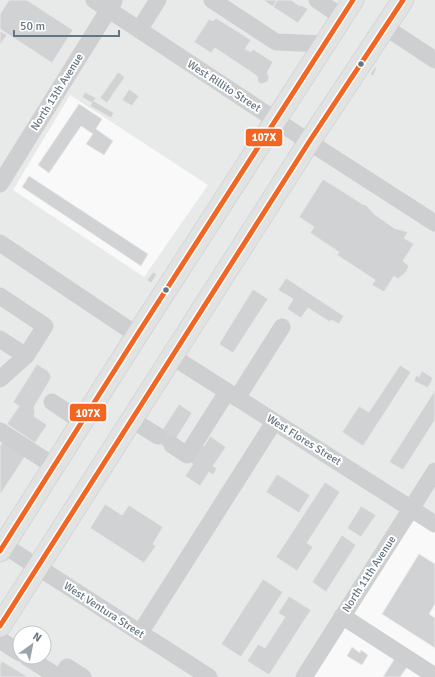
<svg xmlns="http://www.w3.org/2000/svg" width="435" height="677" font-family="Signika,sans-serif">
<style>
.built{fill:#e8e9e9;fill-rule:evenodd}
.building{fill:#d0d2d3;stroke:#e8e8e8}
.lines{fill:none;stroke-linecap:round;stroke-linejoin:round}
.major-casing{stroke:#d5d6d7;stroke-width:23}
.minor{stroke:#cecfd0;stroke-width:17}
.major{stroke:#e1e2e2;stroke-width:21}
.bus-1-casing{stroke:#fff;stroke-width:8}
.bus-1{stroke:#f26522;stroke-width:5}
.bus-dot{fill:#657683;stroke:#fff;stroke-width:1.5}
.labels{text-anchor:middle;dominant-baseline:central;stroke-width:4;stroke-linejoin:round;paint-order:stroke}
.street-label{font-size:11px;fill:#657683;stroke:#fff}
.line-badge{stroke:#fff;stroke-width:1.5}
.badge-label{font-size:11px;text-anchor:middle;font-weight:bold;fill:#fff}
</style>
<rect width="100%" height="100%" fill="#f9f9f9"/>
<!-- built -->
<path class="built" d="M0 0H435V524L411 509 304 677H0ZM70 95 208 185 144 277 13 190ZM20 633H44V657H20Z"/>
<!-- building -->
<path class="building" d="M9 0H27L73 30 52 63 0 29V14Z
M263 0H277L273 7Z
M277 0H291L300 6 301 5 308 9 298 23 273 7Z
M216 18 251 40 245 49 251 52 253 49 273 62 267 73 269 77 268 81 265 83 261 84 258 82 257 76 215 48 211 53 194 42 209 19 213 21Z
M0 31 7 35 0 45Z
M375 67 377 68 373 76 370 74Z
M118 72 125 77 107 103 100 98Z
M129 89 139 96 132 106 122 100Z
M85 92 96 98 94 101 114 113 111 118 90 106 92 103 82 97Z
M79 104 102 119 96 129 113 141 104 155 86 144 93 134 81 126 49 173 38 165Z
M29 176 148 254 141 266 22 187Z
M323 179 364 205 365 204 374 214 394 228 408 232 404 238 414 244 403 261 409 266 406 272 398 279 394 276 384 292 372 285 375 280 337 255 339 252 310 233 314 227 299 217Z
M153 272 157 274 151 283 147 280Z
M286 278 344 316 339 324 331 320 330 322 308 308 301 318 287 309 293 299 278 290Z
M253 289 268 299 233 353 219 344Z
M37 364 48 371 51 376 50 380 34 407 35 413 34 416 47 425 35 443 7 424 19 406 13 402Z
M400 365 411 372 363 446 342 432 359 406 369 412Z
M422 371 433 378 428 388 414 381 416 375 419 377Z
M435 390V420L403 470 389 462Z
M179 404 192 413 169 450 155 441Z
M210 436 226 447 213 466 217 468 213 475 209 472 200 486 185 476 193 464 188 461 199 443 204 446Z
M3 441 26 455 0 495V446Z
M277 474 310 495 299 513 266 492Z
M325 482 340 492 307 543 313 547 297 571 276 557Z
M105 504 122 515 129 505 163 527 153 544 156 546 144 563 90 528Z
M361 506 376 515 361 537 347 528Z
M342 535 356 545 326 592 312 582Z
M419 554 435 564V604L429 614 435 618V648L382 614Z
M263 579 283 592 241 657 221 644Z
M289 596 311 610 269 675 247 661 258 644 265 648 285 617 278 613Z
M352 647 360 653 361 650 368 655 362 665 347 656Z
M397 655 410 663 400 677H383Z
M2 661 28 677H0V664Z"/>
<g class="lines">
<!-- major casing -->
<g class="major-casing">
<path id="major" d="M0 551 137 335 353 0
M0 626 309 142 403 0"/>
</g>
<!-- minor -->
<path class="minor" d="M94 0 309 142 435 223
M212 0 276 42 324 44
M317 0 342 17
M385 27 435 60
M139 30 158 0
M0 184 114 1
M0 243 137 335
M0 296 45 326 26 356 0 379
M0 339 26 356
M173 357 435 524
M237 398 282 327
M52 402 82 422
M132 420 158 436
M0 431 54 466
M172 445 187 455 227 392
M0 543 209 677
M342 616 435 676
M140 633 274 422
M0 640 20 653
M27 657 58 677
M61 677 67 667 83 677
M304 677 435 471"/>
<!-- major -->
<use href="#major" class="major"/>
<!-- bus-1 casing -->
<g class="bus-1-casing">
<path id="bus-1" d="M0 551 137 335 353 0
M0 626 309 142 403 0"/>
</g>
<!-- bus-1 -->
<use href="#bus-1" class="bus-1"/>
</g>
<!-- markers -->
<g class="bus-dot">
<circle cx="361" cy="64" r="3.5"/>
<circle cx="166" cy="290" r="3.5"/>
</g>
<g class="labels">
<!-- street labels -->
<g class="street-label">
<text transform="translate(224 86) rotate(33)">West Rillito Street</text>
<text transform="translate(57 92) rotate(-58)">North 13th Avenue</text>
<text transform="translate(304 440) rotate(32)">West Flores Street</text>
<text transform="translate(369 574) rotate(-57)">North 11th Avenue</text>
<text transform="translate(104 610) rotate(33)">West Ventura Street</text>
</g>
</g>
<g class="line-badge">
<rect x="245" y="128" width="38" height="19" rx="4" fill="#f26522"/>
<rect x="69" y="403" width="38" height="19" rx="4" fill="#f26522"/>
</g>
<g class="badge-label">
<text x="264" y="141">107X</text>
<text x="88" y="417">107X</text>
</g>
<!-- north arrow -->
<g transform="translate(32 645) rotate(33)"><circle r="19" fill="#ffffff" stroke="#c1c8cd"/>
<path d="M0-3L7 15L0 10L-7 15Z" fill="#99a4ac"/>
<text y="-6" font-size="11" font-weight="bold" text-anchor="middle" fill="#657683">N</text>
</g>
<!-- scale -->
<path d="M14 30v6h105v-6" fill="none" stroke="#657683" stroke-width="2"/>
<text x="20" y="30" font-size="12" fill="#657683" stroke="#ffffff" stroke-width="3" paint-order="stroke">50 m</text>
</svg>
